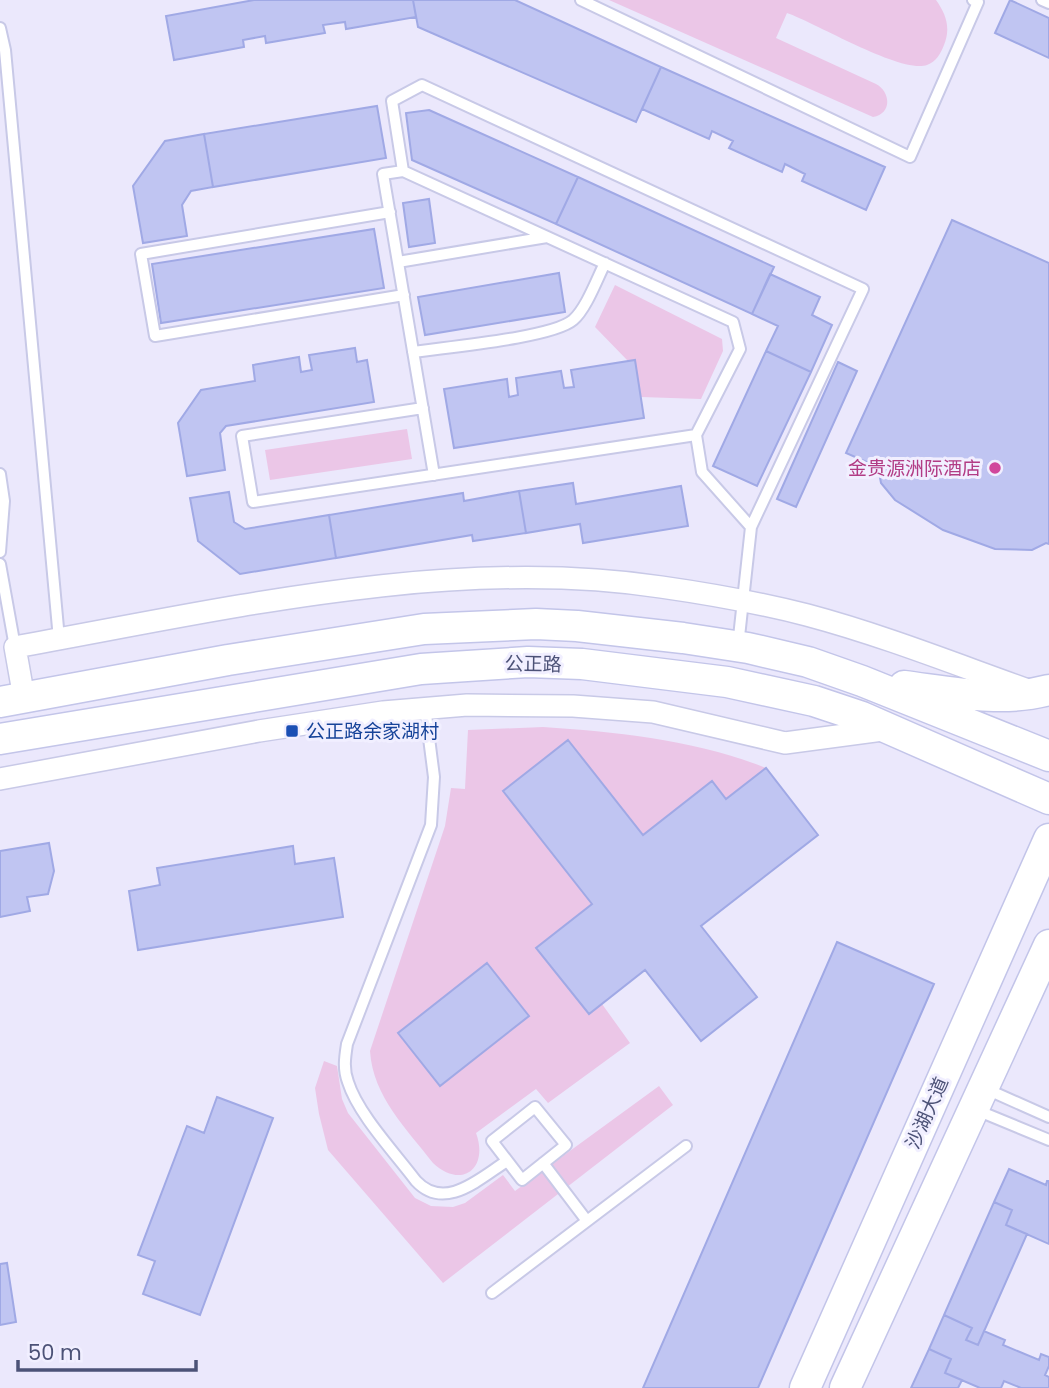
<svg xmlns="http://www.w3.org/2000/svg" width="1049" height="1388" font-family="Poppins,'Noto Sans SC',sans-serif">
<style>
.green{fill:#ebc6e7}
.building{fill:#c0c5f2;stroke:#a0a9e5;stroke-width:2}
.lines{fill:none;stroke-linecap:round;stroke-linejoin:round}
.lane-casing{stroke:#c8c9e7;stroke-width:14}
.street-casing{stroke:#c8c9e7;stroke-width:24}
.secondary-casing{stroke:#c3c5e9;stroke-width:33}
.lane{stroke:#fff;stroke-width:10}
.street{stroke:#fff;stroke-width:21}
.secondary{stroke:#fff;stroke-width:30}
.hotel-dot{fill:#d1479c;stroke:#f1efff;stroke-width:2.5}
.transit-dot{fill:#1a4fb4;stroke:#f1efff;stroke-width:2.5}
.labels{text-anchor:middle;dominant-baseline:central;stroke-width:6;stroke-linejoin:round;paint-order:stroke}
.hotel-label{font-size:19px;fill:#b23c85;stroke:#f1efff;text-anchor:end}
.street-label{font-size:19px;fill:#4c5277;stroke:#f1efff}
.transit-label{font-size:19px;fill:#164399;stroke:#f1efff;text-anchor:start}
</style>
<rect width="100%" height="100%" fill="#ebe8fc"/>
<!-- green -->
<path class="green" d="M609 0H936C946 14 951 28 944 45 941 53 936 62 927 65 901 74 816 23 787 13L776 38 876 84C891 92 892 114 873 117Z
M615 285 722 339 723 351 701 399 641 397 635 360 628 361 595 327Z
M407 429 412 459 270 480 265 450Z
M543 727C618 732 696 740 766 768L537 947 588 1014 602 1004 630 1043 548 1103 536 1089 476 1133C489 1168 462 1190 433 1163 407 1129 373 1097 370 1051L445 826 451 788 465 789 468 730Z
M324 1061 337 1066 342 1099 348 1113 415 1198 431 1206 453 1207 465 1203 503 1175 515 1191 659 1086 673 1105 443 1283 328 1150 319 1114 315 1088Z"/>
<!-- building -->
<path class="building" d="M254 0H413L416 17 346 29 345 22 323 25 325 33 266 43 265 36 243 40 244 47 174 60 166 16Z
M413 0H515L661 67 636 122 418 27Z
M1010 0 1049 18V58L995 33Z
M661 67 885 167 866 210 802 181 805 174 785 164 782 172 729 148 733 141 712 131 709 139 642 109Z
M377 106 386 158 213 187 204 134Z
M429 110 578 177 556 224 412 160 406 113Z
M204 134 213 187 191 191 182 205 187 236 143 243 133 186 165 141Z
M578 177 774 267 752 314 556 224Z
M429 199 435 243 409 247 403 203Z
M952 220 1049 263V544L1046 543 1032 550 995 549 943 530 895 500 881 483 878 467 846 453Z
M374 229 384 288 161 323 152 264Z
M559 273 565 312 425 335 418 297Z
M770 274 820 297 812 315 832 325 811 372 766 351 778 326 752 314Z
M355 348 357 362 367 360 374 402 226 426 220 433 225 470 187 476 178 423 201 390 255 381 253 365 299 357 301 372 312 370 309 355Z
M766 351 811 372 757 486 713 466Z
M635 360 644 418 454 448 444 389 507 379 509 397 518 395 516 378 561 371 564 388 574 387 571 370Z
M838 362 857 371 796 507 777 499Z
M573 483 576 504 681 486 688 526 583 543 580 524 526 533 519 491Z
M519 491 526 533 473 541 472 535 336 558 329 515 463 493 464 501Z
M229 492 234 522 245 529 329 515 336 558 240 574 198 541 190 498Z
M568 740 643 835 712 781 726 799 766 768 818 835 701 926 757 997 701 1041 645 970 589 1014 536 948 592 904 503 791Z
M49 843 54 871 48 894 27 897 30 911 0 917V851Z
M293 846 295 864 334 858 343 917 138 950 129 891 160 885 157 868Z
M837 942 934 984 758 1388H643Z
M487 963 529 1016 440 1086 398 1033Z
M217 1097 273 1118 200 1315 143 1294 155 1261 138 1255 187 1126 204 1133Z
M1009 1169 1046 1185 1047 1181H1049V1244L1006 1225 1012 1210 994 1202Z
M994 1202 1012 1210 1006 1225 1027 1234 978 1345 966 1340 972 1328 944 1315Z
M7 1263 16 1322 0 1325V1264Z
M944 1315 972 1328 966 1340 978 1345 984 1331 1005 1340 1003 1345 1039 1360 1041 1354 1049 1357V1366L1045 1375 1049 1377V1388H1021L1004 1381 1001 1388H980L945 1373 951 1359 929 1349Z
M929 1349 951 1359 945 1373 962 1380 958 1388H911Z"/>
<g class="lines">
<!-- lane casing -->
<g class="lane-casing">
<path id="lane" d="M581 0 910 157 978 2 973 0
M1042 0 1049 3
M0 28 5 50 59 639
M403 171 392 101 422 85 863 289 751 527 738 646
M390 212 141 254 155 336 404 295
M398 262 547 237
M413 352C446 347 552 338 573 320 586 309 597 279 605 263
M423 408 242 436 253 502 696 435
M0 474 4 501 0 552
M434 475 383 174 403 171 733 322 740 349 696 435 702 472 751 527
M0 564 15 647
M425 707 434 777 431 825 347 1044C345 1057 343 1069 348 1082 358 1114 395 1153 416 1181 445 1212 480 1178 507 1161
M984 1088 1049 1117
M535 1107 566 1145 522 1180 492 1141Z
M974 1109 1049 1140
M543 1163 587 1221
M492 1293 686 1146"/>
</g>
<!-- street casing -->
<g class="street-casing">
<path id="street" d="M24 698 15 647C221 610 452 555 661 587 710 594 760 603 807 615 882 635 955 664 1028 690
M0 779 259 731 383 712 467 705 573 706 653 712 785 743 890 729"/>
</g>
<!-- secondary casing -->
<g class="secondary-casing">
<path id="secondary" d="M904 686C951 692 1002 703 1049 690
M0 702 228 660 424 629 536 624 577 626 683 638 748 648 808 662 862 681 1049 756
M0 739 421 669 528 662 582 664 727 682 814 701 862 717 1049 799
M805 1388 1049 839
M845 1388 1049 945"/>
</g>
<!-- lane -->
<use href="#lane" class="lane"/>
<!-- street -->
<use href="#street" class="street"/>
<!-- secondary -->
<use href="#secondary" class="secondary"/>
</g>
<!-- markers -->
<circle class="hotel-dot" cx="995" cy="468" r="7"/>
<rect class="transit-dot" x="285" y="724" width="14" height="14" rx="3.5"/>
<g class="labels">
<!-- hotel labels -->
<g class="hotel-label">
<text x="981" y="468">金贵源洲际酒店</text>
</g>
<!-- street labels -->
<g class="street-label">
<text transform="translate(533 664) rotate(1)">公正路</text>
<text transform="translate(927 1113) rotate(-66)">沙湖大道</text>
</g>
<!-- transit labels -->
<g class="transit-label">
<text x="306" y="731">公正路余家湖村</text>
</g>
</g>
<!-- scale -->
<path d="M18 1360v10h178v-10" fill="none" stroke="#4c5277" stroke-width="3.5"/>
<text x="28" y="1360" font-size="21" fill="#4c5277" stroke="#f1efff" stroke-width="5" paint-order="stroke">50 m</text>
</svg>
